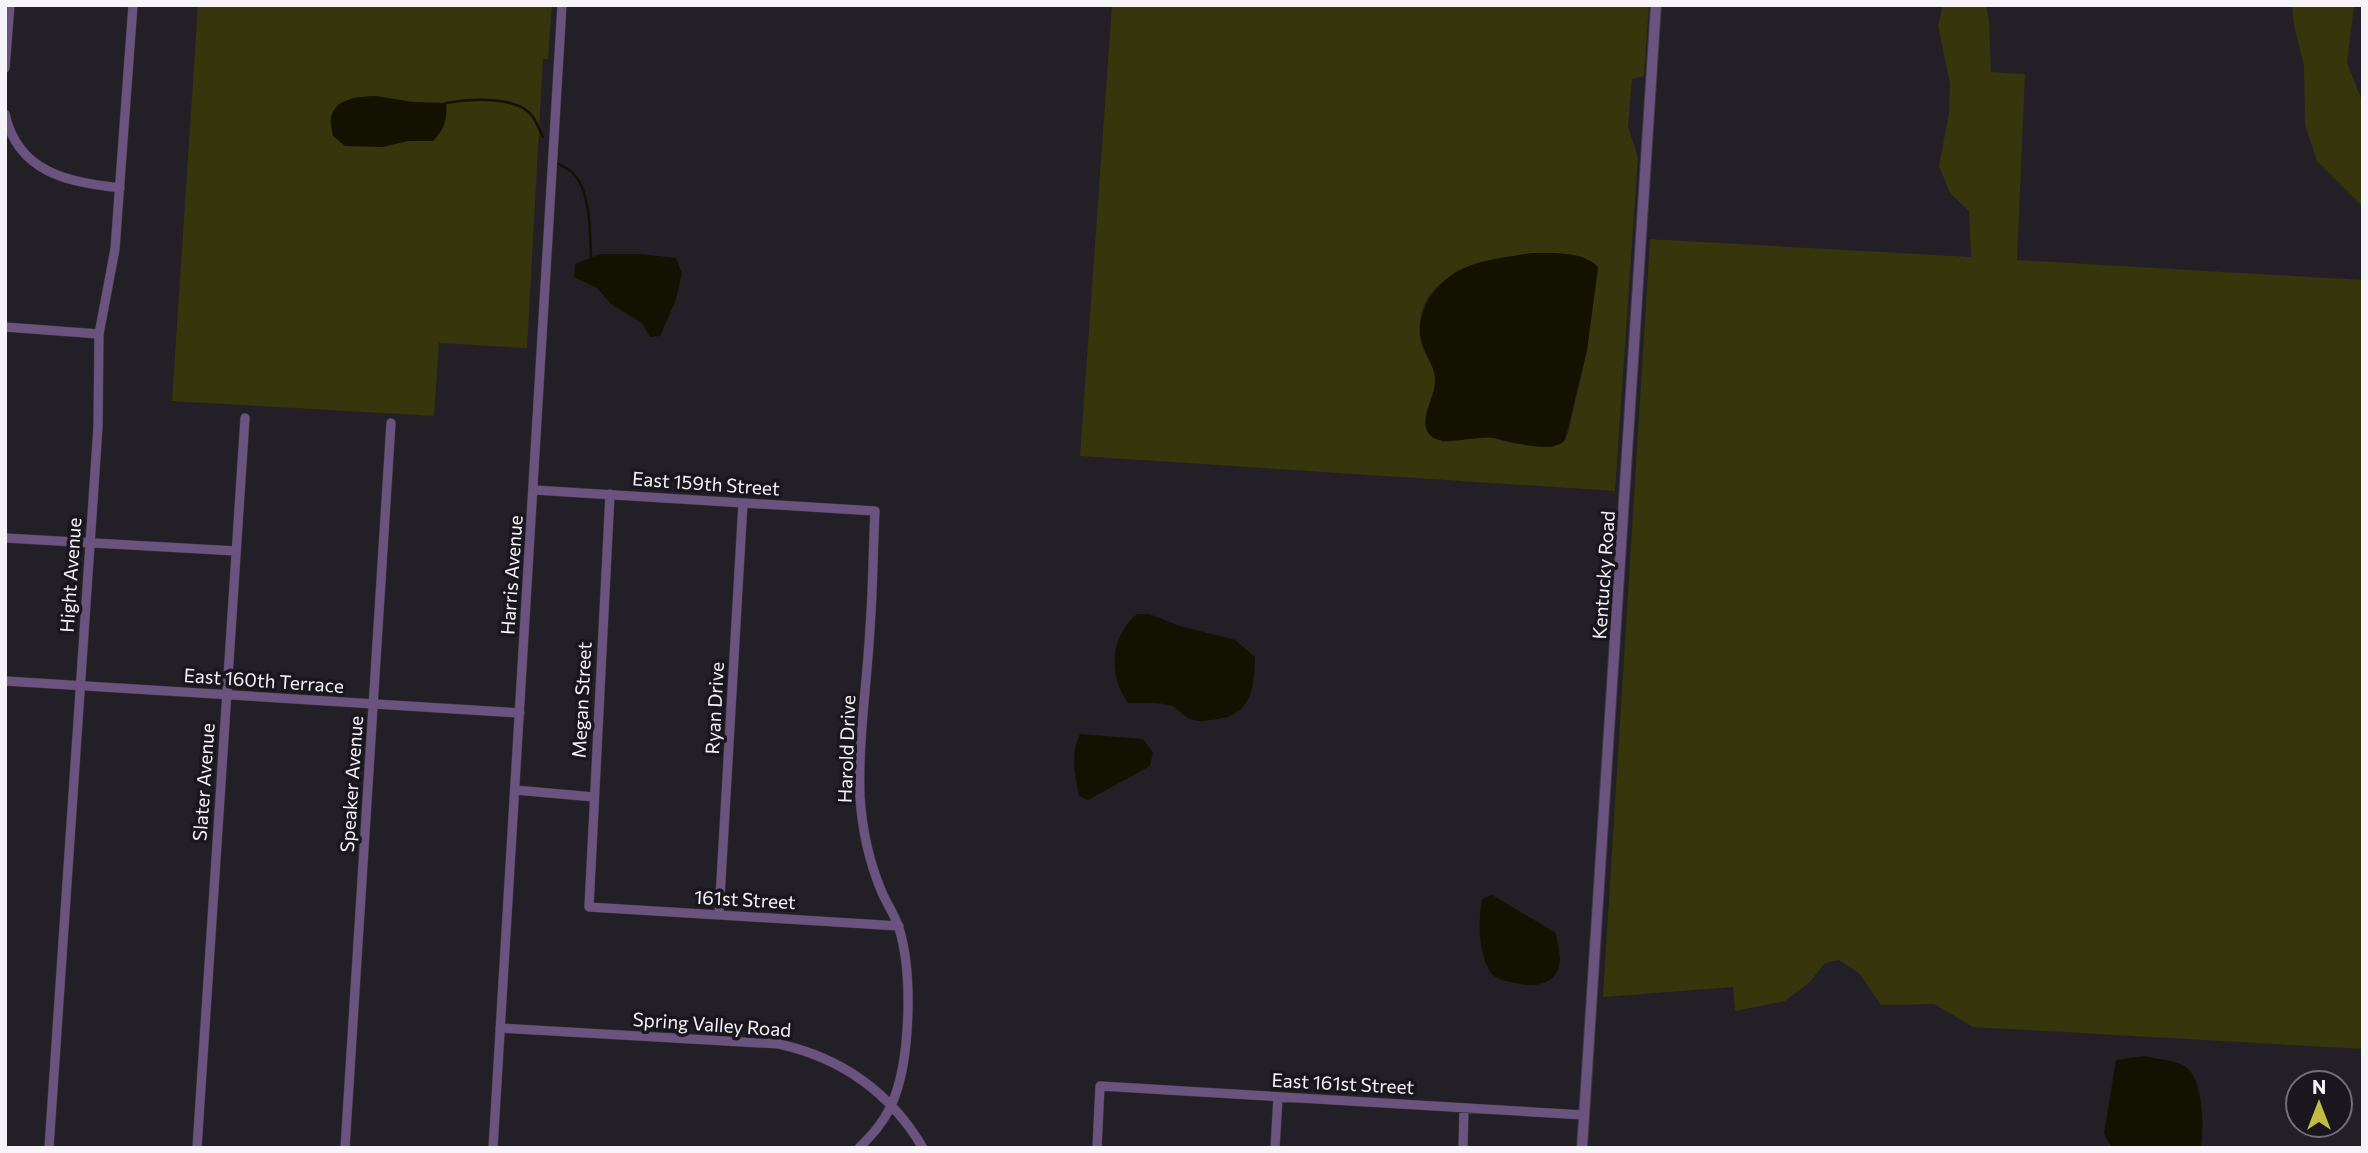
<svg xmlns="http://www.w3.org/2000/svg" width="2368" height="1153" font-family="Commissioner,sans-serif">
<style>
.green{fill:#36350c;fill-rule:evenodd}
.water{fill:#131200}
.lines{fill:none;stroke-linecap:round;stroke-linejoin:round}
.stream{stroke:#131200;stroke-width:2.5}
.minor-casing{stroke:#3c3940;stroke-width:10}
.tertiary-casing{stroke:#3c3940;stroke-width:12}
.minor{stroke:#6a537e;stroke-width:9}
.tertiary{stroke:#6a537e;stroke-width:10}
.labels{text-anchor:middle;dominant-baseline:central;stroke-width:7;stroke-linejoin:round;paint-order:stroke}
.street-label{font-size:19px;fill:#f6f4f9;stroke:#1a161e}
</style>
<rect width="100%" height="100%" fill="#231f27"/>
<!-- green -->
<path class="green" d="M198 5H552L548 59H543L527 348 439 343 434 416 172 401Z
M1112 5H1649L1644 76 1632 79 1628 127 1638 157 1615 491 1080 456ZM1532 253C1554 254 1582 251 1598 267L1587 350 1568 434 1553 447 1511 443 1491 437 1442 442 1426 417C1431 400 1440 383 1432 366 1427 356 1421 347 1420 336 1415 271 1486 261 1532 253Z
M1943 5H1986L1989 20 1991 72 2025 74 2017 260 2363 280V1049L1973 1027 1934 1004 1881 1005 1859 973 1839 960 1825 963 1810 982 1785 1001 1735 1011 1733 987 1603 997 1650 239 1971 257 1969 211 1950 193 1939 166 1949 113 1950 84 1938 26Z
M2292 5H2354L2347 63 2363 103V207L2317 161 2305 125 2304 66 2294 26Z"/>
<!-- water -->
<path class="water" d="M376 96 413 102 446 103C448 119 444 130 433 141H408L382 147 345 146 333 136C332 131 330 122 331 118 335 97 360 97 376 96Z
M1532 253C1554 253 1582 251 1598 267L1587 350 1565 440C1553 455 1510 441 1493 438 1476 435 1442 447 1431 436 1416 421 1436 397 1435 380 1435 364 1422 351 1420 335 1419 322 1423 310 1429 299 1454 260 1491 260 1532 253Z
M600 254H640L676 258 682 274 675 302 660 336 650 337 642 323 611 304 597 288 574 277 575 264Z
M1137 614H1149L1180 626 1235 640 1255 657C1254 687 1252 715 1217 719 1207 721 1199 722 1190 719 1183 716 1179 709 1172 706 1157 701 1143 704 1128 703 1108 676 1110 636 1137 614Z
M1080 734 1143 739 1153 752 1150 766 1088 800 1079 796C1075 775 1070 755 1080 734Z
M1492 895 1556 933C1557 942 1560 952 1560 960 1558 985 1535 988 1515 983 1507 981 1496 980 1491 973 1478 953 1478 921 1482 899Z
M2145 1056C2156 1059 2172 1060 2183 1065 2204 1076 2204 1127 2201 1148H2112L2104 1134 2116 1060Z"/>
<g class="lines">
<!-- stream -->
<path class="stream" d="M446 103C468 99 519 95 533 117 537 123 540 131 543 137
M555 162C562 166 570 169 574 174 591 193 590 234 591 257"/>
<!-- minor casing -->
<g class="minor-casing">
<path id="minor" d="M5 68 10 5
M5 114C18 173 68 182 120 188
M5 327 99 334
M534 490 875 511C873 550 873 589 870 628 867 684 858 740 860 797 862 828 869 861 881 890 886 903 895 915 899 928 913 974 911 1062 891 1106 883 1123 872 1135 859 1148
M610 494 589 907 899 926
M5 538 236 551
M5 681 520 713
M515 790 594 797
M719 915 743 503
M500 1028 779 1044C842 1058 890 1092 923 1148
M49 1148 98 427 99 334 115 249 133 5
M197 1148 245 418
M345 1148 391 423
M493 1148 562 5
M1097 1148 1100 1086 1584 1115
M1275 1148 1278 1097
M1463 1148 1464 1108"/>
</g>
<!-- tertiary casing -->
<g class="tertiary-casing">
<path id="tertiary" d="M1582 1148 1656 5"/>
</g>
<!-- minor -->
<use href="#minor" class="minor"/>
<!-- tertiary -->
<use href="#tertiary" class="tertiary"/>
</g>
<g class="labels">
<!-- street labels -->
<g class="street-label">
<text transform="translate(706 483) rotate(4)">East 159th Street</text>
<text transform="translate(70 575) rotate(-86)">Hight Avenue</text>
<text transform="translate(511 575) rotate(-86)">Harris Avenue</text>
<text transform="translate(1603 575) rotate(-86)">Kentucky Road</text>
<text transform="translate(264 680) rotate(4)">East 160th Terrace</text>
<text transform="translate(581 700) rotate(-87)">Megan Street</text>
<text transform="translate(714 708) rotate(-87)">Ryan Drive</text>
<text transform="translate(846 749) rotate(-88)">Harold Drive</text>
<text transform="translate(203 782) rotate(-86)">Slater Avenue</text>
<text transform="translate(351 784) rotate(-86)">Speaker Avenue</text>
<text transform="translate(745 899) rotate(3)">161st Street</text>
<text transform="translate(712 1024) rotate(4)">Spring Valley Road</text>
<text transform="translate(1343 1083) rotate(3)">East 161st Street</text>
</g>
</g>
<!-- border -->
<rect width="2368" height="1153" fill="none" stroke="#f6f4f9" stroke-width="14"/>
<!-- north arrow -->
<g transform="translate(2319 1104)"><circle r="33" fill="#1a161e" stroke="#726f76" stroke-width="2"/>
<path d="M0-5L12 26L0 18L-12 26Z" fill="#c1bd40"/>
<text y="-10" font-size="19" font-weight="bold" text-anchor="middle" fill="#f6f4f9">N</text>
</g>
</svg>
